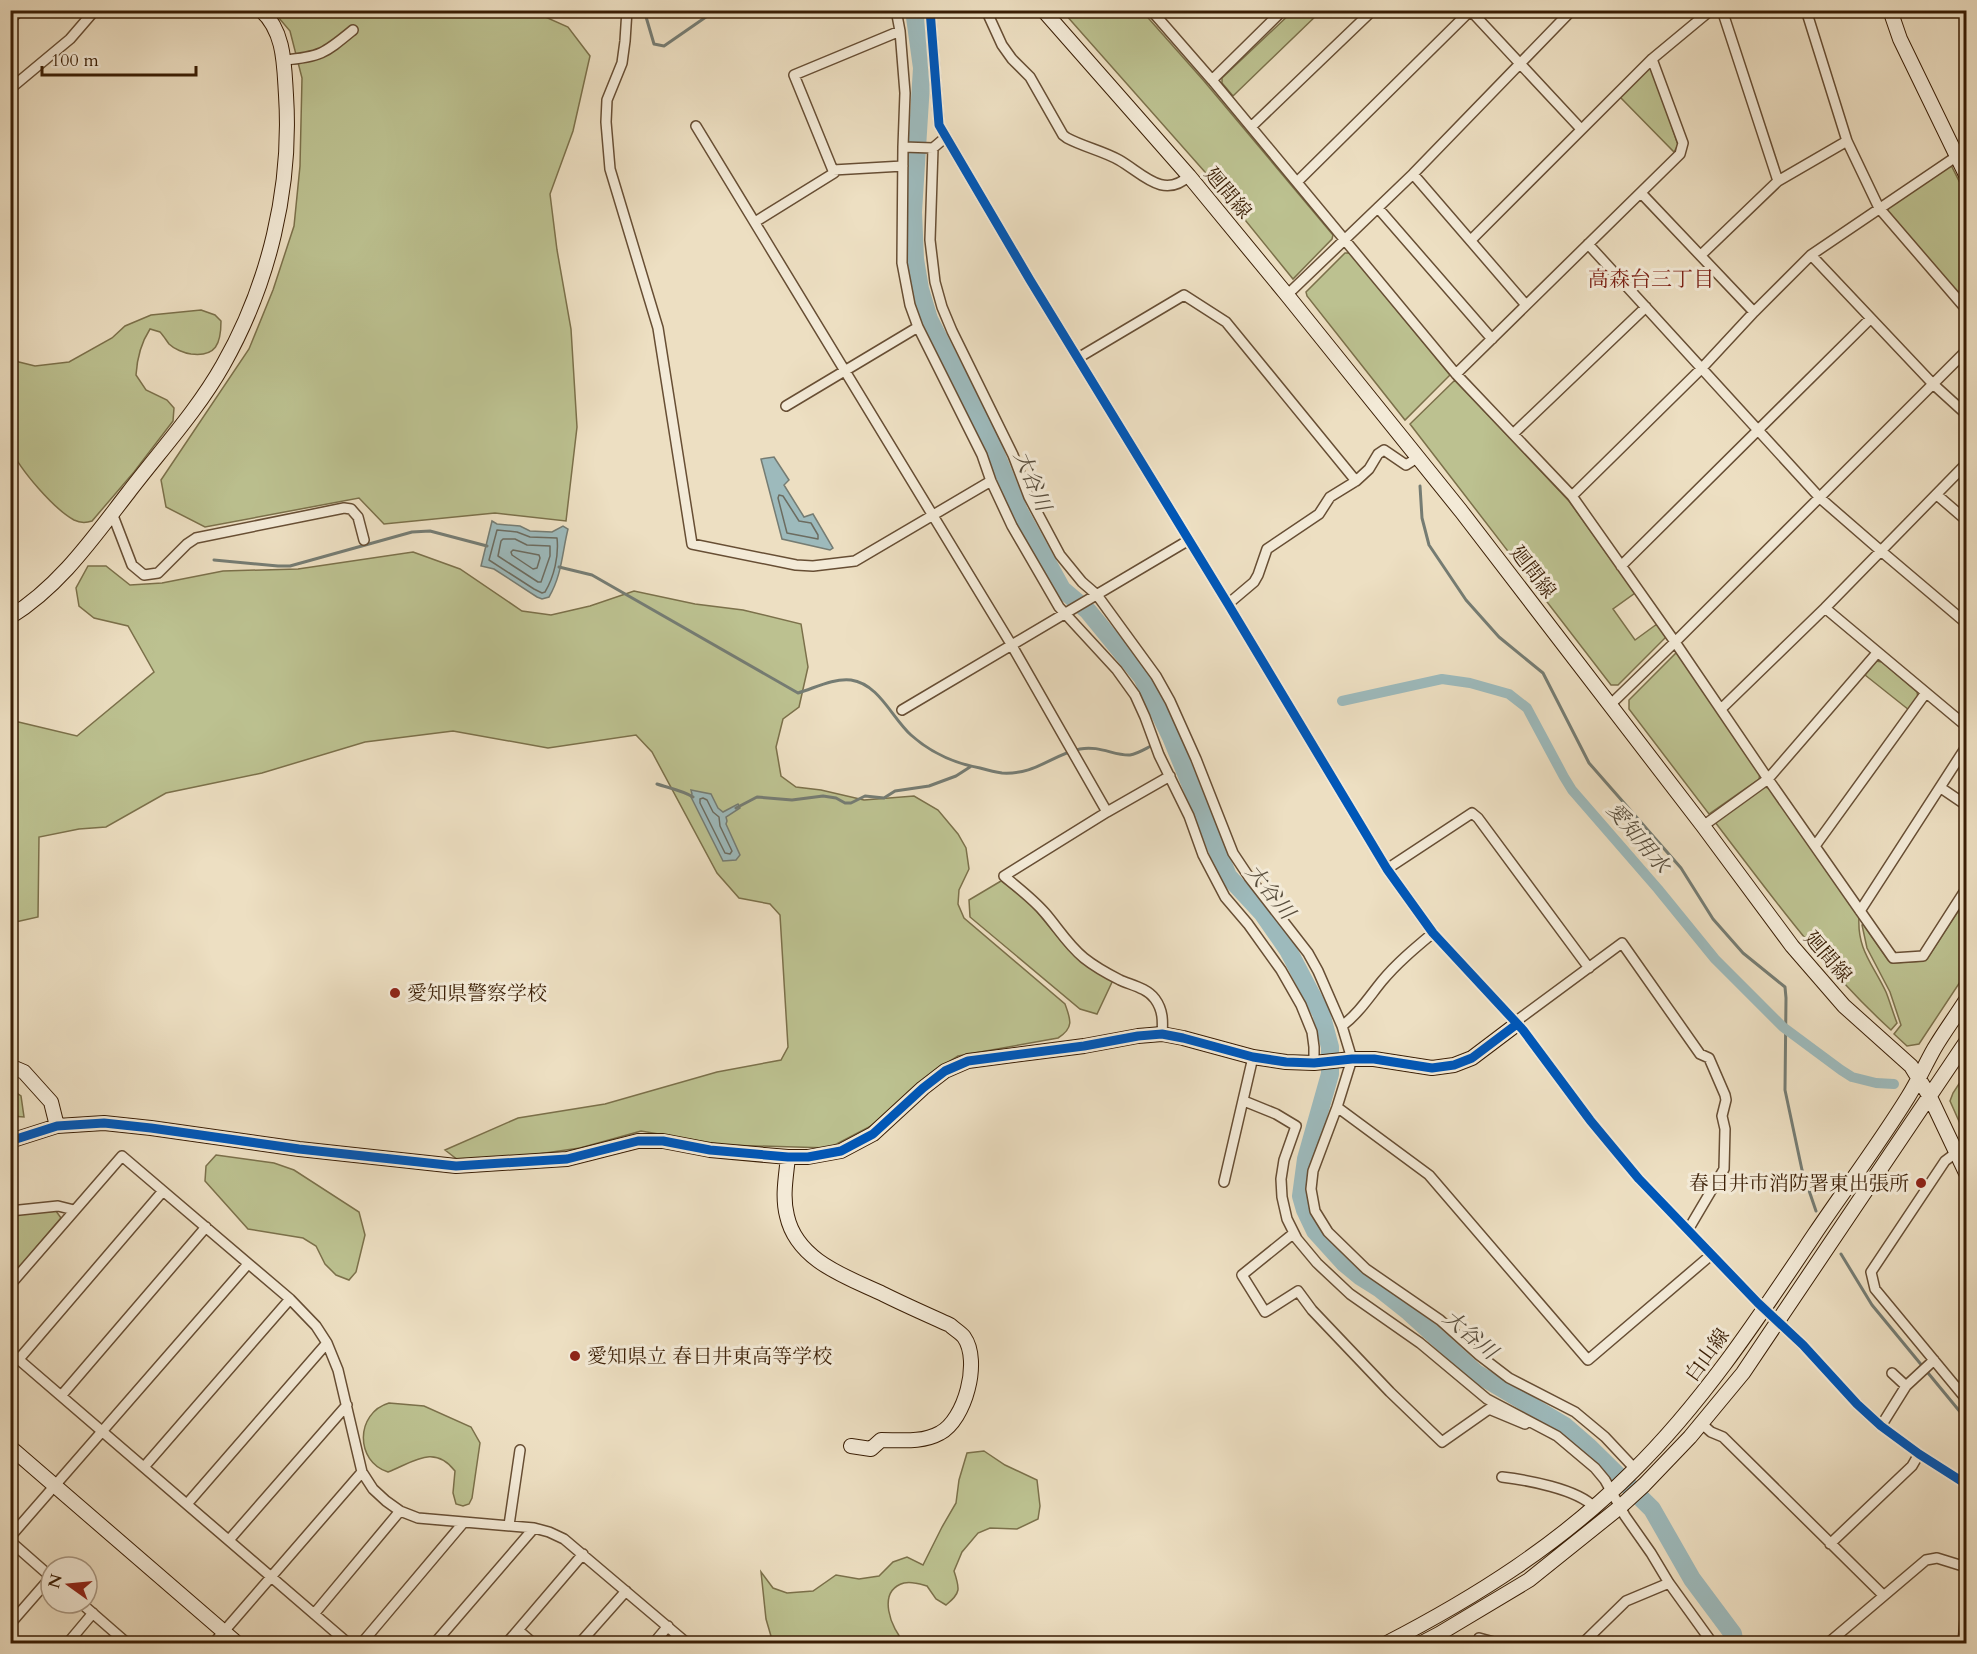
<svg xmlns="http://www.w3.org/2000/svg" width="1977" height="1654" font-family="Cardo,'Noto Serif JP',serif">
<style>
.green{fill:#bcc190;stroke:#7b704a;stroke-width:1.5}
.water{fill:#9dbabc;stroke:#757c73;stroke-width:1.5}
.lines{fill:none;stroke-linecap:round;stroke-linejoin:round}
.shore{stroke:#6c6c60;stroke-width:1.5}
.stream{stroke:#757c73;stroke-width:3}
.canal{stroke:#9dbabc;stroke-width:10}
.river{stroke:#9dbabc;stroke-width:18}
.street-casing{stroke:#674e34;stroke-width:12}
.secondary-casing{stroke:#3a1e05;stroke-width:16}
.street{stroke:#f3ead7;stroke-width:9}
.secondary{stroke:#f3ead7;stroke-width:14}
.cycleway-casing{stroke:#f3ead7;stroke-width:13}
.cycleway{stroke:#0057b8;stroke-width:9}
.poi-dot{fill:#8f2418;stroke:#f3ead7;stroke-width:2}
.labels{text-anchor:middle;dominant-baseline:central;stroke-width:6;stroke-linejoin:round;paint-order:stroke}
.street-label{font-size:20px;fill:#3a1e05;stroke:#f3ead7}
.poi-label{font-size:20px;fill:#3a1e05;stroke:#f3ead7;text-anchor:start}
.neighbourhood-label{font-size:21px;fill:#7a1f14;stroke:#f3ead7}
.water-label{font-size:21px;font-style:italic;fill:#584d3c;stroke:#f3ead7}
</style>
<rect width="100%" height="100%" fill="#eddfc2"/>
<filter id="stains"><feTurbulence type="fractalNoise" baseFrequency=".00333" numOctaves="4"/><feColorMatrix values="0 0 0 0 .2 0 0 0 0 .09 0 0 0 0 .02 0 0 0 .5 -.17"/></filter>
<radialGradient id="worn" r=".72"><stop offset=".6" stop-color="#630" stop-opacity="0"/><stop offset="1" stop-color="#630" stop-opacity=".3"/></radialGradient>
<!-- green -->
<path class="green" d="M273 11H532L568 27 590 56 573 131 550 194 557 250 571 329 577 427 566 521 495 513 384 524 359 498 205 527 166 507 161 480 249 349 273 290 294 226 300 166 302 78 290 31Z
M1065 11H1142L1204 81 1333 235 1332 239 1293 279 1220 189 1065 14Z
M1293 11H1321L1233 96 1222 83V78Z
M1648 69 1653 70 1678 145 1674 152 1620 97Z
M1951 165 1966 195V302L1888 212V208Z
M1345 253H1350L1450 375 1405 420 1307 296 1306 292Z
M201 310 215 315 221 321C221 344 216 357 191 354 184 353 174 349 169 344 166 340 163 335 160 332L150 329C141 343 137 358 136 375L146 390 167 400 174 408 173 421 134 472 92 521C86 523 80 523 74 520 54 509 20 470 11 449V357L19 362 35 366 69 362 112 338 125 326 151 315Z
M1455 380 1569 501 1635 593 1613 609 1635 640 1657 624 1666 637 1618 685H1611L1410 424Z
M413 552 460 569 522 611 551 615 590 606 634 591 695 604 743 610 801 624 808 667 799 707 783 719 776 747 781 776 796 787 821 790 864 800 914 796 938 810 958 834 966 848 969 869 959 890 958 904 964 918 1065 1004C1071 1020 1074 1028 1058 1038L958 1056 934 1071 871 1126 829 1148 724 1145 641 1131 580 1148 538 1154 458 1160 445 1150 518 1118 605 1104 717 1072 781 1060 788 1047 780 915 770 904 739 898 717 873 652 752 636 735 548 748 453 731 365 742 262 773 166 793 106 827 79 829 39 837 38 917 11 923 10 720 77 736 154 672 128 626 94 618 79 606 76 588 88 566H106L130 585 162 583 223 571 298 569Z
M1677 652 1760 773 1759 779 1709 814 1629 709V700Z
M1876 661 1882 662 1917 692 1918 697 1909 710 1865 675Z
M1764 787 1769 788 1859 917C1857 950 1873 964 1886 992 1890 1002 1893 1013 1897 1023L1891 1030C1823 968 1770 894 1715 822Z
M1001 881 1029 902 1066 947 1080 959 1113 980 1097 1014 1080 1009 970 917 969 900Z
M1966 899V973L1919 1044 1907 1046 1894 1034 1901 1025 1890 992 1867 948 1862 925 1863 924 1888 960 1892 963 1923 961 1927 959Z
M1966 1073V1137L1950 1101 1953 1093Z
M11 1089 21 1096 24 1117 11 1116Z
M216 1155 274 1163 294 1170 359 1212 365 1235 356 1272 349 1280 336 1275 325 1264 316 1246 303 1238 248 1229 205 1181 206 1166Z
M56 1211 61 1218 11 1277V1215Z
M389 1403 424 1406 471 1427 480 1443 472 1498 469 1504 463 1506 456 1504 453 1493 455 1471C434 1443 412 1463 388 1472 355 1462 355 1413 389 1403Z
M984 1451 1005 1465 1037 1480 1040 1506 1038 1519 1017 1529 990 1528 978 1533 962 1552 954 1571C960 1589 961 1593 946 1605L936 1599 927 1586C920 1584 912 1581 904 1583 876 1591 891 1629 905 1643H773L766 1619 761 1572 773 1588 787 1593 813 1591 836 1575 859 1579 879 1576 893 1562 907 1557 923 1565 942 1527 956 1503 959 1480 967 1453Z"/>
<!-- water -->
<path class="water" d="M774 457 789 480 784 485 804 517 813 514 833 548 830 550 782 539 761 459Z
M492 521 497 524 520 526 530 531 552 532 563 526 568 529C562 553 562 575 549 597L542 599 537 597 494 569 481 566Z
M691 790 711 794 718 808 723 812 738 804 740 808 726 817 727 821 726 824 740 855 736 860 723 861 691 797 692 794Z"/>
<g class="lines">
<!-- shore -->
<path class="shore" d="M779 495 783 496 799 521 811 523 818 535V539L787 533 778 498Z
M497 530 517 532 530 537 557 538C559 556 554 577 545 592L542 593 534 589 489 560Z
M503 539H515L527 545 550 546V556L541 582H538L498 556 501 541Z
M513 550 539 555 540 558 537 568 533 569 512 555 511 552Z
M703 798 707 800 713 812 719 817 720 826 732 851 730 854 725 853 700 803V799Z"/>
<!-- stream -->
<path class="stream" d="M644 10 654 44 664 46 716 10
M1420 486 1422 518 1429 545 1466 600 1499 637 1543 673 1589 763 1681 868 1713 919 1743 953 1785 987 1786 998 1785 1090 1802 1170 1816 1211
M214 560 278 566H290L412 532 430 531 487 546
M559 567 592 575 798 693C815 688 833 678 851 680 879 684 892 718 911 735 931 753 953 763 980 768 987 770 994 772 1002 773 1036 775 1051 755 1080 749 1099 745 1115 756 1130 755 1137 754 1145 749 1151 746
M657 784C669 788 684 791 693 797
M736 808 757 797 792 800 823 796 836 798 845 803H851L865 796 884 798 895 791 929 786 956 776 970 767
M1841 1254 1872 1305 1966 1419"/>
<!-- canal -->
<path class="canal" d="M1342 701 1442 679 1470 683 1509 694 1527 708 1564 777 1572 790 1658 889 1715 959 1783 1027 1841 1070 1852 1077 1876 1083 1894 1084"/>
<!-- river -->
<path class="river" d="M914 10 922 68 913 212 915 259 920 289 929 319 989 437 1019 511 1062 589 1088 611 1142 677 1171 737 1228 876 1263 914 1288 950 1321 1013 1330 1047V1074L1306 1159 1301 1196 1305 1210 1315 1231 1344 1263 1361 1277 1380 1289 1409 1312 1476 1373 1565 1426 1588 1446 1652 1509 1692 1579 1733 1634 1735 1644"/>
<!-- street casing -->
<g class="street-casing">
<path id="street" d="M627 10 625 41 622 63 607 100 606 122 610 169 658 328 692 544 796 565 813 566 855 561 991 481
M896 10 900 31 905 93 903 147 902 263 910 305 918 327 982 455 991 481 1012 526 1059 607 1117 670 1135 695 1145 717 1159 755 1189 816 1203 855 1225 897 1248 924 1281 970 1301 1005 1312 1032 1314 1047V1063
M930 10 939 125 1030 280 1228 604 1387 869 1433 933 1523 1030 1590 1120 1639 1179 1758 1303 1803 1345 1857 1404 1881 1426 1919 1454 1966 1484
M986 10 1002 45 1012 59 1030 77 1063 135 1067 138C1084 147 1103 151 1119 160 1142 173 1163 200 1189 176
M1151 10 1212 80 1456 374 1572 496 1675 642 1768 779 1893 958 1923 956 1966 889
M1470 10 1581 129
M1722 10 1778 181
M1806 10 1847 141 1879 208 1966 309
M10 20 20 10
M284 60C321 57 325 53 353 30
M1212 80 1283 10
M10 89 70 39 95 10
M696 126 1011 644 1107 812
M1251 127 1373 10
M903 147 933 148 946 137
M933 148 930 240 935 282 942 307 952 331 1013 455 1029 497 1060 555 1082 582 1097 595 1156 676 1170 701 1196 759 1233 853 1249 877 1308 953 1318 971 1342 1026 1352 1059 1337 1107 1313 1171 1311 1189 1315 1211 1328 1232 1366 1269 1440 1320 1479 1355 1509 1378 1575 1412 1605 1437 1635 1469
M833 170 903 166
M1413 174 1526 305
M1297 182 1471 10
M1641 193 1754 312
M1378 208 1492 339
M755 222 834 173 794 75 900 31
M1471 240 1652 59 1711 10
M1588 244 1820 498 1881 551 1966 623
M1701 255 1778 181 1847 141
M1811 255 1933 384 1966 414
M1287 295 1413 174 1572 10
M1078 358 1184 295 1226 322 1356 481
M1456 374 1680 154 1683 143 1652 59
M786 406 918 327
M1513 434 1646 307
M1937 495 1966 520
M1572 496 1702 368 1754 312 1811 255 1966 150
M112 513 132 565 144 575 158 573 187 544 196 538 344 508 351 509 358 517 364 540
M1621 566 1870 319
M1228 604 1254 582 1258 575 1267 549 1319 514 1330 497 1356 481 1369 469 1378 454 1384 450 1406 465 1417 458
M1825 608 1966 726
M1610 705 1675 642 1966 351
M1721 709 1825 608 1966 464
M902 710 1189 540
M1941 788 1966 805
M1703 826 1768 779 1877 653
M1815 846 1925 694
M1387 869 1472 813 1478 818 1589 968
M1860 911 1966 747
M1515 1022 1622 943 1700 1054 1709 1058 1725 1095 1726 1100 1722 1116 1725 1129 1724 1169 1688 1230
M1342 1026C1359 1013 1369 997 1382 981 1397 963 1415 948 1433 933
M1162 1034C1163 1021 1163 1010 1155 999 1147 988 1131 985 1120 980 1108 974 1094 966 1084 958 1068 945 1058 928 1045 913 1033 899 1018 888 1004 876L1107 812 1170 776
M1244 1101 1276 1114 1296 1126 1284 1160 1281 1179 1282 1197 1287 1219 1297 1239 1317 1263 1350 1294 1420 1343 1487 1399 1557 1436 1595 1468 1605 1480 1625 1516 1651 1553 1669 1583 1713 1644
M1337 1107 1429 1175 1588 1360 1711 1255
M1957 1152 1945 1161 1871 1272 1875 1289 1966 1399
M1224 1182 1253 1057
M10 1211 58 1206 74 1210
M1294 1233 1242 1275 1265 1312 1298 1291 1312 1310 1390 1392 1442 1442 1489 1409 1525 1424
M10 1285 122 1156 290 1299 316 1326 327 1343 338 1370 362 1472 373 1489 386 1501 400 1511 418 1518 534 1528 549 1532 564 1539 688 1644
M10 1352 349 1644
M19 1359 163 1191
M1892 1373 1906 1386
M61 1396 206 1227
M1702 1424 1711 1432 1723 1437 1883 1595
M1881 1426 1906 1386 1934 1360
M144 1467 290 1299
M1502 1477C1527 1480 1577 1489 1594 1507
M187 1504 327 1343
M509 1525 520 1450
M10 1537 248 1264
M229 1540 347 1405
M10 1541 51 1577
M1830 1544 1912 1466 1919 1454
M81 1603 128 1644
M314 1614 400 1511
M10 1624 51 1577
M518 1630 534 1644
M1479 1638 1501 1644
M67 1644 93 1613
M213 1644 362 1472
M361 1644 464 1522
M434 1644 534 1528
M506 1644 583 1554
M579 1644 626 1591
M653 1644 668 1626
M1582 1644 1626 1601 1669 1583
M1827 1644 1926 1560 1937 1558 1966 1567
M1963 1644 1966 1608"/>
</g>
<!-- secondary casing -->
<g class="secondary-casing">
<path id="secondary" d="M1043 10 1189 176 1287 295 1461 511 1703 826 1792 946 1844 1006 1911 1066 1930 1097 1966 1173
M1890 10 1900 39 1966 175
M10 617C60 586 93 538 128 493 160 451 197 411 223 365 269 284 292 188 286 95 284 65 285 32 261 10
M10 1066 24 1072 51 1102 57 1126
M10 1141 57 1126 104 1123 151 1128 299 1149 456 1166 567 1159 638 1141H663L710 1150 788 1157H808L841 1151 873 1134 923 1088 945 1071 968 1061 1084 1046 1138 1036 1162 1034 1183 1038 1253 1057 1286 1062 1314 1063 1352 1059H1374L1432 1068 1454 1065 1472 1058 1517 1024
M788 1157C786 1177 782 1197 787 1216 797 1261 847 1277 883 1294 905 1305 928 1315 950 1325 954 1329 961 1333 964 1337 981 1361 965 1420 940 1433 922 1443 901 1440 881 1440L871 1449 851 1446
M10 1447 238 1644
M1385 1644C1476 1597 1560 1544 1633 1471 1704 1401 1759 1317 1814 1235 1845 1189 1879 1144 1908 1097 1918 1081 1925 1065 1934 1049 1944 1032 1956 1016 1966 1000
M1420 1644 1439 1634 1529 1580 1620 1507 1644 1485 1690 1437 1743 1373 1966 1042"/>
</g>
<!-- street -->
<use href="#street" class="street"/>
<!-- secondary -->
<use href="#secondary" class="secondary"/>
<!-- cycleway casing -->
<g class="cycleway-casing">
<path id="cycleway" d="M930 10 939 125 1030 280 1228 604 1387 869 1433 933 1523 1030 1590 1120 1639 1179 1758 1303 1803 1345 1857 1404 1881 1426 1919 1454 1966 1484
M10 1141 57 1126 104 1123 151 1128 299 1149 456 1166 567 1159 638 1141H663L710 1150 788 1157H808L841 1151 873 1134 923 1088 945 1071 968 1061 1084 1046 1138 1036 1162 1034 1183 1038 1253 1057 1286 1062 1314 1063 1352 1059H1374L1432 1068 1454 1065 1472 1058 1517 1024"/>
</g>
<!-- cycleway -->
<use href="#cycleway" class="cycleway"/>
</g>
<!-- markers -->
<g class="poi-dot">
<circle cx="395" cy="993" r="6"/>
<circle cx="1921" cy="1183" r="6"/>
<circle cx="575" cy="1356" r="6"/>
</g>
<g class="labels">
<!-- street labels -->
<g class="street-label">
<text transform="translate(1228 193) rotate(50)">廻間線</text>
<text transform="translate(1533 572) rotate(52)">廻間線</text>
<text transform="translate(1828 957) rotate(49)">廻間線</text>
<text transform="translate(1707 1355) rotate(-54)">白山線</text>
</g>
<!-- poi labels -->
<g class="poi-label">
<text x="407" y="993">愛知県警察学校</text>
<text x="1909" y="1183" text-anchor="end">春日井市消防署東出張所</text>
<text x="587" y="1356">愛知県立 春日井東高等学校</text>
</g>
<!-- neighbourhood labels -->
<g class="neighbourhood-label">
<text x="1651" y="279">高森台三丁目</text>
</g>
<!-- water labels -->
<g class="water-label">
<text transform="translate(1032 481) rotate(67)">大谷川</text>
<text transform="translate(1638 838) rotate(50)">愛知用水</text>
<text transform="translate(1270 892) rotate(51)">大谷川</text>
<text transform="translate(1470 1335) rotate(40)">大谷川</text>
</g>
</g>
<!-- margin -->
<rect width="1977" height="1654" fill="none" stroke="#eddfc2" stroke-width="36"/>
<rect x="12" y="12" width="1953" height="1630" fill="none" stroke="#3a1e05" stroke-width="3"/>
<rect x="18" y="18" width="1941" height="1618" fill="none" stroke="#3a1e05" stroke-width="1.5"/>
<!-- north arrow -->
<g transform="translate(69 1585) rotate(285)"><circle r="28" fill="#f3ead7" stroke="#a99883" stroke-width="1.5"/>
<path d="M0-4.5L10 22L0 15L-10 22Z" fill="#8f2418"/>
<text y="-9" font-size="16" font-weight="bold" text-anchor="middle" fill="#3a1e05">N</text>
</g>
<!-- scale -->
<path d="M42 66v9h154v-9" fill="none" stroke="#3a1e05" stroke-width="3"/>
<text x="51" y="66" font-size="18" fill="#3a1e05" stroke="#f3ead7" stroke-width="4.5" paint-order="stroke">100 m</text>
<rect width="100%" height="100%" filter="url(#stains)"/>
<rect width="100%" height="100%" fill="url(#worn)"/>
</svg>
